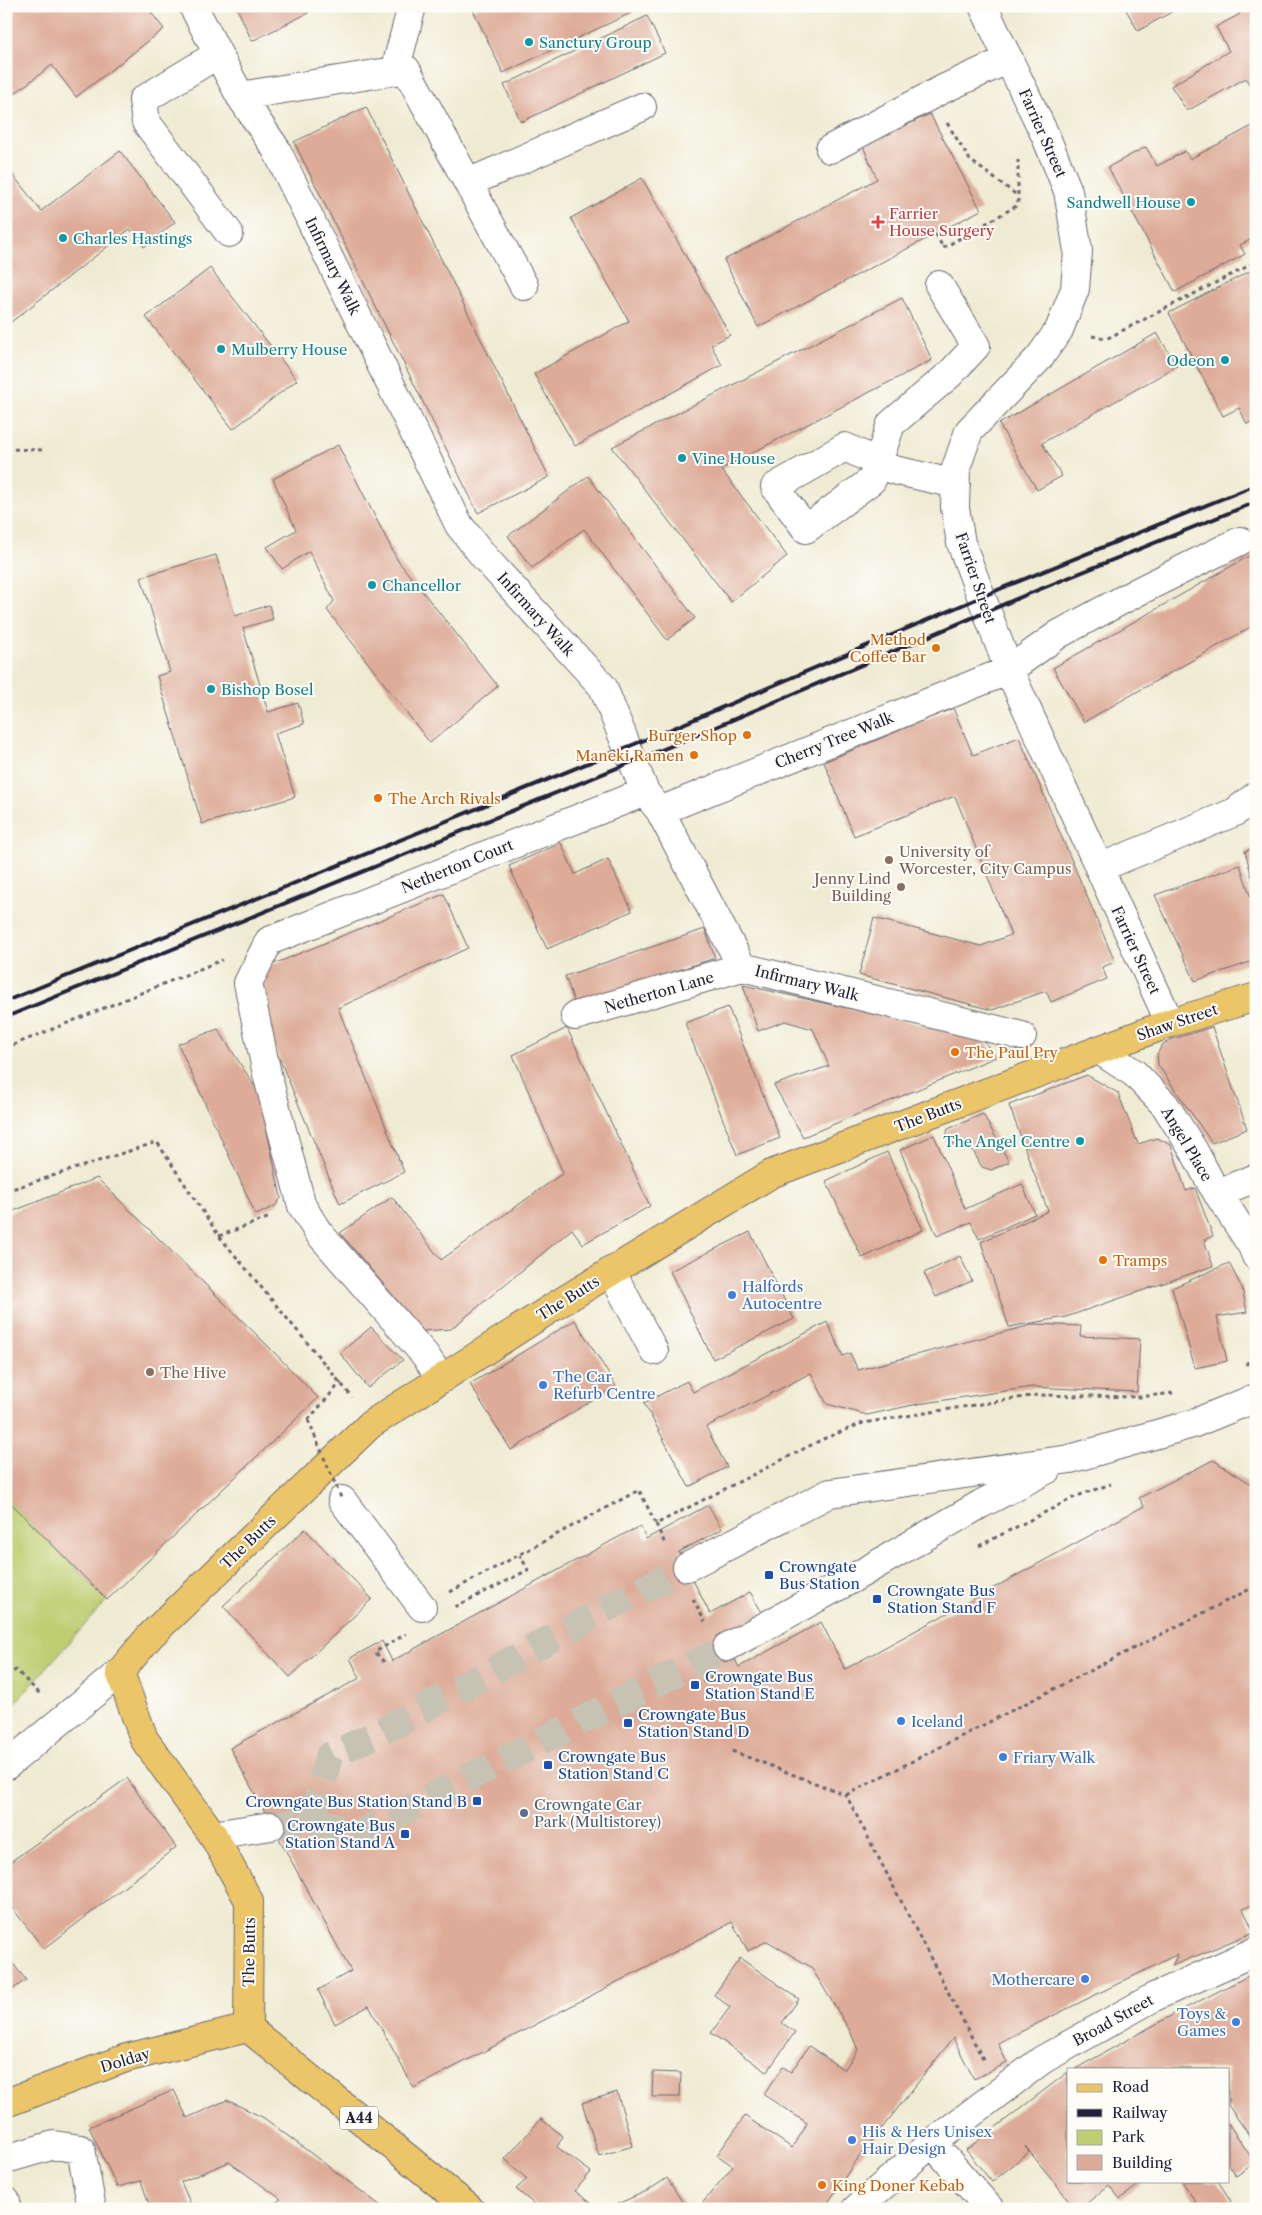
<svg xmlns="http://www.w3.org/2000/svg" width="1262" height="2215" font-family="'Libre Caslon Text',serif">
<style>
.green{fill:#bece71;stroke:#707856}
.building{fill:#ddab97}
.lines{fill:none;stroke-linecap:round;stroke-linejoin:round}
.minor-tunnel{stroke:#c6c3b5;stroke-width:28;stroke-dasharray:28 14;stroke-linecap:butt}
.minor-casing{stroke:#6a6870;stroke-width:30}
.major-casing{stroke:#6a6870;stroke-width:30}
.path{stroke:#6a6870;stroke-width:3;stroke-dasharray:4 4;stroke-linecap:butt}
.minor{stroke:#fff;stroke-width:28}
.major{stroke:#edc569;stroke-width:28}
.rail{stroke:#22223b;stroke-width:4}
.path-bridge{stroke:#6a6870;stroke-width:3;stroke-dasharray:4 4;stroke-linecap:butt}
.culture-dot{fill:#0f9aa8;stroke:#fdfcf7;stroke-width:2}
.health-dot{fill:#e0444e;stroke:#fdfcf7;stroke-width:2}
.food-dot{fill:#e8710a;stroke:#fdfcf7;stroke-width:2}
.education-dot{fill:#8d6e63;stroke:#fdfcf7;stroke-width:2}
.shop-dot{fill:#3f7fe0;stroke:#fdfcf7;stroke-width:2}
.transit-dot{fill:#1a4fb4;stroke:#fdfcf7;stroke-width:2}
.service-dot{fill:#5c6f8a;stroke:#fdfcf7;stroke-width:2}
.labels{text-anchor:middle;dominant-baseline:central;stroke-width:4;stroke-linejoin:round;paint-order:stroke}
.shield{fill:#fdfcf7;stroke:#646373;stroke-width:1}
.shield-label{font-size:14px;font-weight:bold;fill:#22223b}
.culture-label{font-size:15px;fill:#0d838f;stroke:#fdfcf7;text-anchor:start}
.street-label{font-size:15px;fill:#22223b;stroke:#fdfcf7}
.health-label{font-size:15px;fill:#be3a42;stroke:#fdfcf7;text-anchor:start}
.food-label{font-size:15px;fill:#c56008;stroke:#fdfcf7;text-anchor:start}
.education-label{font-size:15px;fill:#785e54;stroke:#fdfcf7;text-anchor:start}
.shop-label{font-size:15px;fill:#366cbe;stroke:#fdfcf7;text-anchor:start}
.transit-label{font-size:15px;fill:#164399;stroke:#fdfcf7;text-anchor:start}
.service-label{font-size:15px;fill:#4e5e75;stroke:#fdfcf7;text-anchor:start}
</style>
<rect width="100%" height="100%" fill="#fdfcf7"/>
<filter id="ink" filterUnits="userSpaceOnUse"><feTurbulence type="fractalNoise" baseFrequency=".02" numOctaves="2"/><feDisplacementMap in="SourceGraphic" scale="10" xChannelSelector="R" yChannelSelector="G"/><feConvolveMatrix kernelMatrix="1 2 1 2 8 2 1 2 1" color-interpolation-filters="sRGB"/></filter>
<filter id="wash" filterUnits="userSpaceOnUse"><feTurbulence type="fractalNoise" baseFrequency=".0096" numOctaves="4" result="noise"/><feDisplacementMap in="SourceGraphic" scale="20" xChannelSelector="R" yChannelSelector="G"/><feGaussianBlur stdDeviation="1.12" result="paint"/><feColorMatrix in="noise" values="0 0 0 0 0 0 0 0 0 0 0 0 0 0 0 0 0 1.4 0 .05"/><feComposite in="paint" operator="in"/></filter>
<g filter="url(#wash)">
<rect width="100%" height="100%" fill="#efebd3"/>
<!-- green -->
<path class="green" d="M6 1498 107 1600 7 1712 6 1711Z"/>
<g id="blocks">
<!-- building -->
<path class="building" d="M6 6H146L164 29 76 97 52 65 6 100Z
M236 6H306L308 13 252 41Z
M481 6H646L503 73 473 10Z
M1124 6H1182L1138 31Z
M1236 6H1256V98L1246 78 1187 111 1171 86 1229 51 1216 27 1240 14Z
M647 16 665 53 521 122 504 85Z
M366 107 549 477 478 513 294 142Z
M930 114 981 210 758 327 724 260 877 179 863 146Z
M1256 124V237L1240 245 1245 254 1175 292 1108 167 1146 147 1157 166 1185 151 1190 159Z
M120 151 175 222 144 247 130 229 6 326V166L41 211Z
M642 178 730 335 711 345 722 365 575 446 534 374 629 321 571 218Z
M210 268 297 380 233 429 146 317Z
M1256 268V419L1247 424 1239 408 1223 416 1169 313Z
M902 298 932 360 721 469 787 556 731 602 612 447Z
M1157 333 1177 366 1042 443 1062 476 1037 490 999 424Z
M338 445 398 561 498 686 430 743 327 610 334 601 309 551 282 569 267 547 296 530 273 479Z
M588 476 695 618 667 640 584 529 532 568 508 536Z
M1256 552V624L1084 722 1053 668Z
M216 555 235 616 269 605 273 619 243 628 268 712 298 703 304 724 275 733 295 797 202 824 157 676 170 672 141 577Z
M953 708 973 755 1019 737 1115 962 1102 967 1107 979 1051 1002 1046 991 992 1010 859 975 874 918 981 946 1011 935 955 796 854 836 824 762Z
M561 843 575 874 608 859 632 911 547 949 509 866Z
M1256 848V889H1255L1245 851Z
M1240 865 1256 913V960L1195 981 1155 895Z
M444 894 468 948 338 1008 404 1172 340 1204 253 995 259 970Z
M705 929 715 958 575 1004 565 976Z
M743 985 982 1038 996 1057 803 1137 774 1085 829 1066 813 1029 785 1021 758 1031Z
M728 1007 780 1138 737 1155 685 1023Z
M1212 1027 1247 1129 1212 1143 1158 1065 1157 1054 1163 1044 1173 1039Z
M567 1028 650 1206 583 1244 572 1229 451 1329 423 1331 340 1233 392 1197 441 1260 563 1173 513 1055Z
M218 1029 259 1093 281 1198 275 1206 256 1215 178 1044Z
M1087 1075 1118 1093 1138 1144 1157 1138 1171 1145 1186 1191 1195 1188 1213 1236 1204 1240 1213 1266 1066 1317 1009 1327 981 1242 1048 1211 1009 1105Z
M983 1114 1009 1162 991 1170 982 1167 967 1140 949 1145 946 1137 948 1129Z
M934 1135 965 1209 1022 1184 1035 1214 979 1239 971 1222 937 1236 900 1150Z
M887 1152 923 1230 862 1258 826 1181Z
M97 1178 269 1347 318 1398 107 1600 6 1498V1214Z
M750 1232 794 1319 713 1359 670 1271Z
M960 1256 972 1281 936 1297 924 1273Z
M1229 1263 1242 1288 1247 1312 1217 1317 1227 1361 1195 1368 1172 1288Z
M575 1320 616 1386 511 1450 470 1384Z
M827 1322 843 1356 850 1353 858 1370 1035 1324 1081 1326 1080 1336 1140 1339 1137 1392 1032 1387 918 1404 867 1415 827 1404 811 1373 706 1427 727 1467 689 1487 644 1403 687 1381 693 1392Z
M371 1327 403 1360 368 1388 340 1353Z
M1213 1460 1256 1487V1903L1243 1909 1254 1932 1172 1966 1178 1954 998 2043 1007 2063 974 2079 953 2038 853 2165 824 2209H702L700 2206 733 2166 717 2155 745 2116 792 2148 803 2131 807 2123 764 2095 783 2067 791 2072 809 2046 844 2070 858 2050 850 2031 811 1967 767 1941 748 1951 732 1922 414 2088 369 2006 335 2024 318 1990 351 1971 230 1748 360 1678 350 1658 382 1641 392 1661 628 1532 641 1527 646 1539 708 1505 722 1529 679 1552 710 1614 750 1592 764 1616 723 1637 739 1667 821 1622 845 1669 1144 1506 1139 1498Z
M305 1529 372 1599 290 1677 223 1606Z
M127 1778 176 1847 44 1949 6 1900V1865Z
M6 1955 26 1980 6 1994Z
M740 1958 799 1999 782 2023 795 2032 767 2072 711 2033 730 2007 714 1995Z
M1256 1972V2145L1228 2105V2069H1075L1174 2014Z
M653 2072 681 2073 680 2097H652Z
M1068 2072V2181H1144L1120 2199 1109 2185 1080 2209H1076L1025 2146 1029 2152 992 2182 966 2150Z
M174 2090 187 2118 227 2100 264 2118 385 2209H272L269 2207 281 2199 229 2162 181 2182 193 2209H151L141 2181 117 2187 89 2127Z
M617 2092 633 2146 599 2156 582 2103Z
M541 2119 563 2136 557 2147 591 2172 575 2191 599 2209H540L516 2189 527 2179 505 2159Z
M1228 2123 1255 2163 1236 2176 1228 2165Z
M667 2178 687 2209H612L613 2206 649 2190Z
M1182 2181H1218L1231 2201 1219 2209H1200Z"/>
</g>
</g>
<g filter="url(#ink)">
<use href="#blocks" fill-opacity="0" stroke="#6a6870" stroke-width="1"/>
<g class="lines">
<!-- minor-tunnel -->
<path class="minor-tunnel" d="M312 1820 329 1756 379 1733 618 1602 687 1567
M271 1826 312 1820 358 1834 727 1647"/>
<!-- minor casing -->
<g class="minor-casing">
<path id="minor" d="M193 6 240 96 276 149 459 525 486 559 603 687 645 792 660 811 742 967 1022 1036
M983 6 1046 137 1068 191 1078 251 1075 289 1059 330 1039 358 969 431 956 468 955 508 961 543 1009 670 1170 1023
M218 54 143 100 146 122 229 233
M395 71 412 6
M240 96 406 69 524 286
M830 149 943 89 1009 59
M468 183 642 107
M939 285 976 346 950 374 891 424 872 480 806 529 775 487 845 447 894 470 956 484
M660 811 1009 670 1059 634 1139 591 1240 541
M1099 868 1235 812 1256 796
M575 1016 742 967
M1099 1050 1134 1073 1165 1105 1194 1151 1211 1183 1252 1246 1256 1256
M1217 1193 1256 1178
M611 1271 654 1351
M441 1379 425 1355 318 1232 302 1206 267 1074 248 983 269 941 645 792
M342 1500 422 1607
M687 1567 830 1493 1070 1459 1192 1424 1256 1398
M727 1647 850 1580 981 1504 1048 1469
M6 1766 120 1672
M213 1835 271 1826
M932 2143 990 2209
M6 2159 54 2145 81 2149 92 2209
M6 2201 7 2209
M856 2209 932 2143 1042 2060 1154 1997 1256 1951"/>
</g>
<!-- major casing -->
<g class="major-casing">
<path id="major" d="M248 2028 249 1901 213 1835 144 1739 120 1672 150 1636 371 1424 558 1304 771 1174 1170 1023 1256 997
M248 2028 470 2209
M6 2103 126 2058 248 2028"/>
</g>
<!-- path -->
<path class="path" d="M947 123 970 160 1018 196
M936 234 943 248 1018 205V160
M1092 336 1106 339 1256 262
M6 449 43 450
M6 1048 222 960
M6 1191 157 1142 219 1236 352 1397
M219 1236 270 1217
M1256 1316 1254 1317 1256 1323
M1246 1365 1255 1350 1256 1344
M308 1420 341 1382
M656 1524 665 1544
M979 1546 1077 1496 1111 1484
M450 1592 639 1490 656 1524 823 1439 863 1423 1037 1395 1140 1397 1173 1393
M693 1599 705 1622
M455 1607 528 1570 520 1555
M384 1662 375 1652 406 1634
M6 1675 16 1670 41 1695
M733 1679 737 1685
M695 1685 713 1677
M732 1751 846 1795 985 2063
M846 1795 1256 1586"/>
<!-- minor -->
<use href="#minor" class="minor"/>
<!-- major -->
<use href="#major" class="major"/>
<!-- rail -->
<path class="rail" d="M6 1001 669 730 1007 586 1256 485
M6 1017 671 746 1028 594 1256 502"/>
<!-- path-bridge -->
<path class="path-bridge" d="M308 1420 342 1500"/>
</g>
</g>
<!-- markers -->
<g class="culture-dot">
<circle cx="529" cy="42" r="5"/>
<circle cx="1191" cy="202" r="5"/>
<circle cx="63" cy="238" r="5"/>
<circle cx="221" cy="349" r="5"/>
<circle cx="1225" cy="360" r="5"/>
<circle cx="682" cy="458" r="5"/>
<circle cx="372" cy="585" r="5"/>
<circle cx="211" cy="689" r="5"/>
<circle cx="1080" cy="1141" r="5"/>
</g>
<path class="health-dot" d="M875.5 214.5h5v5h5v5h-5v5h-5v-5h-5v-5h5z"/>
<g class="food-dot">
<circle cx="936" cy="648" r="5"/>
<circle cx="747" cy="735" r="5"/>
<circle cx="694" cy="755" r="5"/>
<circle cx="378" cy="798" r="5"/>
<circle cx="955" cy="1052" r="5"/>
<circle cx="1103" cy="1260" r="5"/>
<circle cx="822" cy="2185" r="5"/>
</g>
<g class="education-dot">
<circle cx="889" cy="860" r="5"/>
<circle cx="901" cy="887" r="5"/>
<circle cx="150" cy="1372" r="5"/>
</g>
<g class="shop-dot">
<circle cx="732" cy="1295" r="5"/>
<circle cx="543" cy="1385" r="5"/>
<circle cx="901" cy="1721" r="5"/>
<circle cx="1003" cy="1757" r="5"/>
<circle cx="1085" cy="1979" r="5"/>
<circle cx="1236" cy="2022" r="5"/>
<circle cx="852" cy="2140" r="5"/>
</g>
<g class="transit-dot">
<rect x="764" y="1570" width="10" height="10" rx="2.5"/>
<rect x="872" y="1594" width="10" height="10" rx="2.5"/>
<rect x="690" y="1680" width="10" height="10" rx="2.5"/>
<rect x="623" y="1718" width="10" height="10" rx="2.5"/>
<rect x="543" y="1760" width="10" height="10" rx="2.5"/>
<rect x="472" y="1796" width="10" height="10" rx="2.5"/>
<rect x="400" y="1829" width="10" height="10" rx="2.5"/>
</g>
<circle class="service-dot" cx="524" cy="1813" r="5"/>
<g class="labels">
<!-- shield labels -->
<rect class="shield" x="340" y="2106.5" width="38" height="23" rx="4"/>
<g class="shield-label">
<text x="359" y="2118">A44</text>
</g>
<!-- culture labels -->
<g class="culture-label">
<text x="539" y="42">Sanctury Group</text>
<text x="1181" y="202" text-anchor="end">Sandwell House</text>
<text x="73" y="238">Charles Hastings</text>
<text x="231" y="349">Mulberry House</text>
<text x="1215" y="360" text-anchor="end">Odeon</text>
<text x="692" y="458">Vine House</text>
<text x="382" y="585">Chancellor</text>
<text x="221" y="689">Bishop Bosel</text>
<text x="1070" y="1141" text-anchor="end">The Angel Centre</text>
</g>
<!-- street labels -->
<g class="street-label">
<text transform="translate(1043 133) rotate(66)">Farrier Street</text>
<text transform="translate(333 266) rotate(64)">Infirmary Walk</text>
<text transform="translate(976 578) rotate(71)">Farrier Street</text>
<text transform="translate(536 614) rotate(48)">Infirmary Walk</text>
<text transform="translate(834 740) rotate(-22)">Cherry Tree Walk</text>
<text transform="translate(457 866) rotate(-22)">Netherton Court</text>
<text transform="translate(1136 950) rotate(65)">Farrier Street</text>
<text transform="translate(807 983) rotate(14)">Infirmary Walk</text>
<text transform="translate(659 992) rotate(-16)">Netherton Lane</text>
<text transform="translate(1177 1022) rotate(-19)">Shaw Street</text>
<text transform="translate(928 1115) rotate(-21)">The Butts</text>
<text transform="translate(1187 1144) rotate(59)">Angel Place</text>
<text transform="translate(568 1298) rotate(-32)">The Butts</text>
<text transform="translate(248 1542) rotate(-44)">The Butts</text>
<text transform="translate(249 1952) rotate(-89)">The Butts</text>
<text transform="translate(1113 2020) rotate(-29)">Broad Street</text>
<text transform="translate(125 2060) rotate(-17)">Dolday</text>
</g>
<!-- health labels -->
<g class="health-label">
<text x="889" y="213">Farrier<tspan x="889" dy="17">House Surgery</tspan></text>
</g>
<!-- food labels -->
<g class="food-label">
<text x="926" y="639" text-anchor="end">Method<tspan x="926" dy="17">Coffee Bar</tspan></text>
<text x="737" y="735" text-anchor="end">Burger Shop</text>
<text x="684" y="755" text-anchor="end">Maneki Ramen</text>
<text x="388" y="798">The Arch Rivals</text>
<text x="965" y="1052">The Paul Pry</text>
<text x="1113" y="1260">Tramps</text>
<text x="832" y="2185">King Doner Kebab</text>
</g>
<!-- education labels -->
<g class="education-label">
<text x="899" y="851">University of<tspan x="899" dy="17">Worcester, City Campus</tspan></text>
<text x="891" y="878" text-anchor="end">Jenny Lind<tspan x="891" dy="17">Building</tspan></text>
<text x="160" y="1372">The Hive</text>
</g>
<!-- shop labels -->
<g class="shop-label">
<text x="742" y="1286">Halfords<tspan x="742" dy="17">Autocentre</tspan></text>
<text x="553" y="1376">The Car<tspan x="553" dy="17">Refurb Centre</tspan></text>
<text x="911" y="1721">Iceland</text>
<text x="1013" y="1757">Friary Walk</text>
<text x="1075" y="1979" text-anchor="end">Mothercare</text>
<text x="1226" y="2013" text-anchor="end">Toys &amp;<tspan x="1226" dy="17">Games</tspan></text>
<text x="862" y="2131">His &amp; Hers Unisex<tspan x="862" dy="17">Hair Design</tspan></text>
</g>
<!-- transit labels -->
<g class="transit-label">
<text x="779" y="1566">Crowngate<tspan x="779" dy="17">Bus Station</tspan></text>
<text x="887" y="1590">Crowngate Bus<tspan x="887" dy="17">Station Stand F</tspan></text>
<text x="705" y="1676">Crowngate Bus<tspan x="705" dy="17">Station Stand E</tspan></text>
<text x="638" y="1714">Crowngate Bus<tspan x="638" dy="17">Station Stand D</tspan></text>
<text x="558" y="1756">Crowngate Bus<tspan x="558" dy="17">Station Stand C</tspan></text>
<text x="467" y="1801" text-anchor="end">Crowngate Bus Station Stand B</text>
<text x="395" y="1825" text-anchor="end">Crowngate Bus<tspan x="395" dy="17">Station Stand A</tspan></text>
</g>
<!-- service labels -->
<g class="service-label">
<text x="534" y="1804">Crowngate Car<tspan x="534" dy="17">Park (Multistorey)</tspan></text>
</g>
</g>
<!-- margin -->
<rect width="1262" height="2215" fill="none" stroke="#fdfcf7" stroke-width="25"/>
<!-- legend -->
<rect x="1067" y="2068" width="162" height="115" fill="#fdfcf7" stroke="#a5a5ac"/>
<rect x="1077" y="2084" width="25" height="8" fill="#edc569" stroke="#a5a5ac"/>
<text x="1112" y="2092" font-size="15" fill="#22223b">Road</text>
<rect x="1077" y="2109" width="25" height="8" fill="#22223b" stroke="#a5a5ac"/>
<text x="1112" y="2118" font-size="15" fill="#22223b">Railway</text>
<rect x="1077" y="2130" width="25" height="15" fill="#bece71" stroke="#a5a5ac"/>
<text x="1112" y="2142" font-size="15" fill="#22223b">Park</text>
<rect x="1077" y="2155" width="25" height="15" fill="#ddab97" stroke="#a5a5ac"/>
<text x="1112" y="2168" font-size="15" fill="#22223b">Building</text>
</svg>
